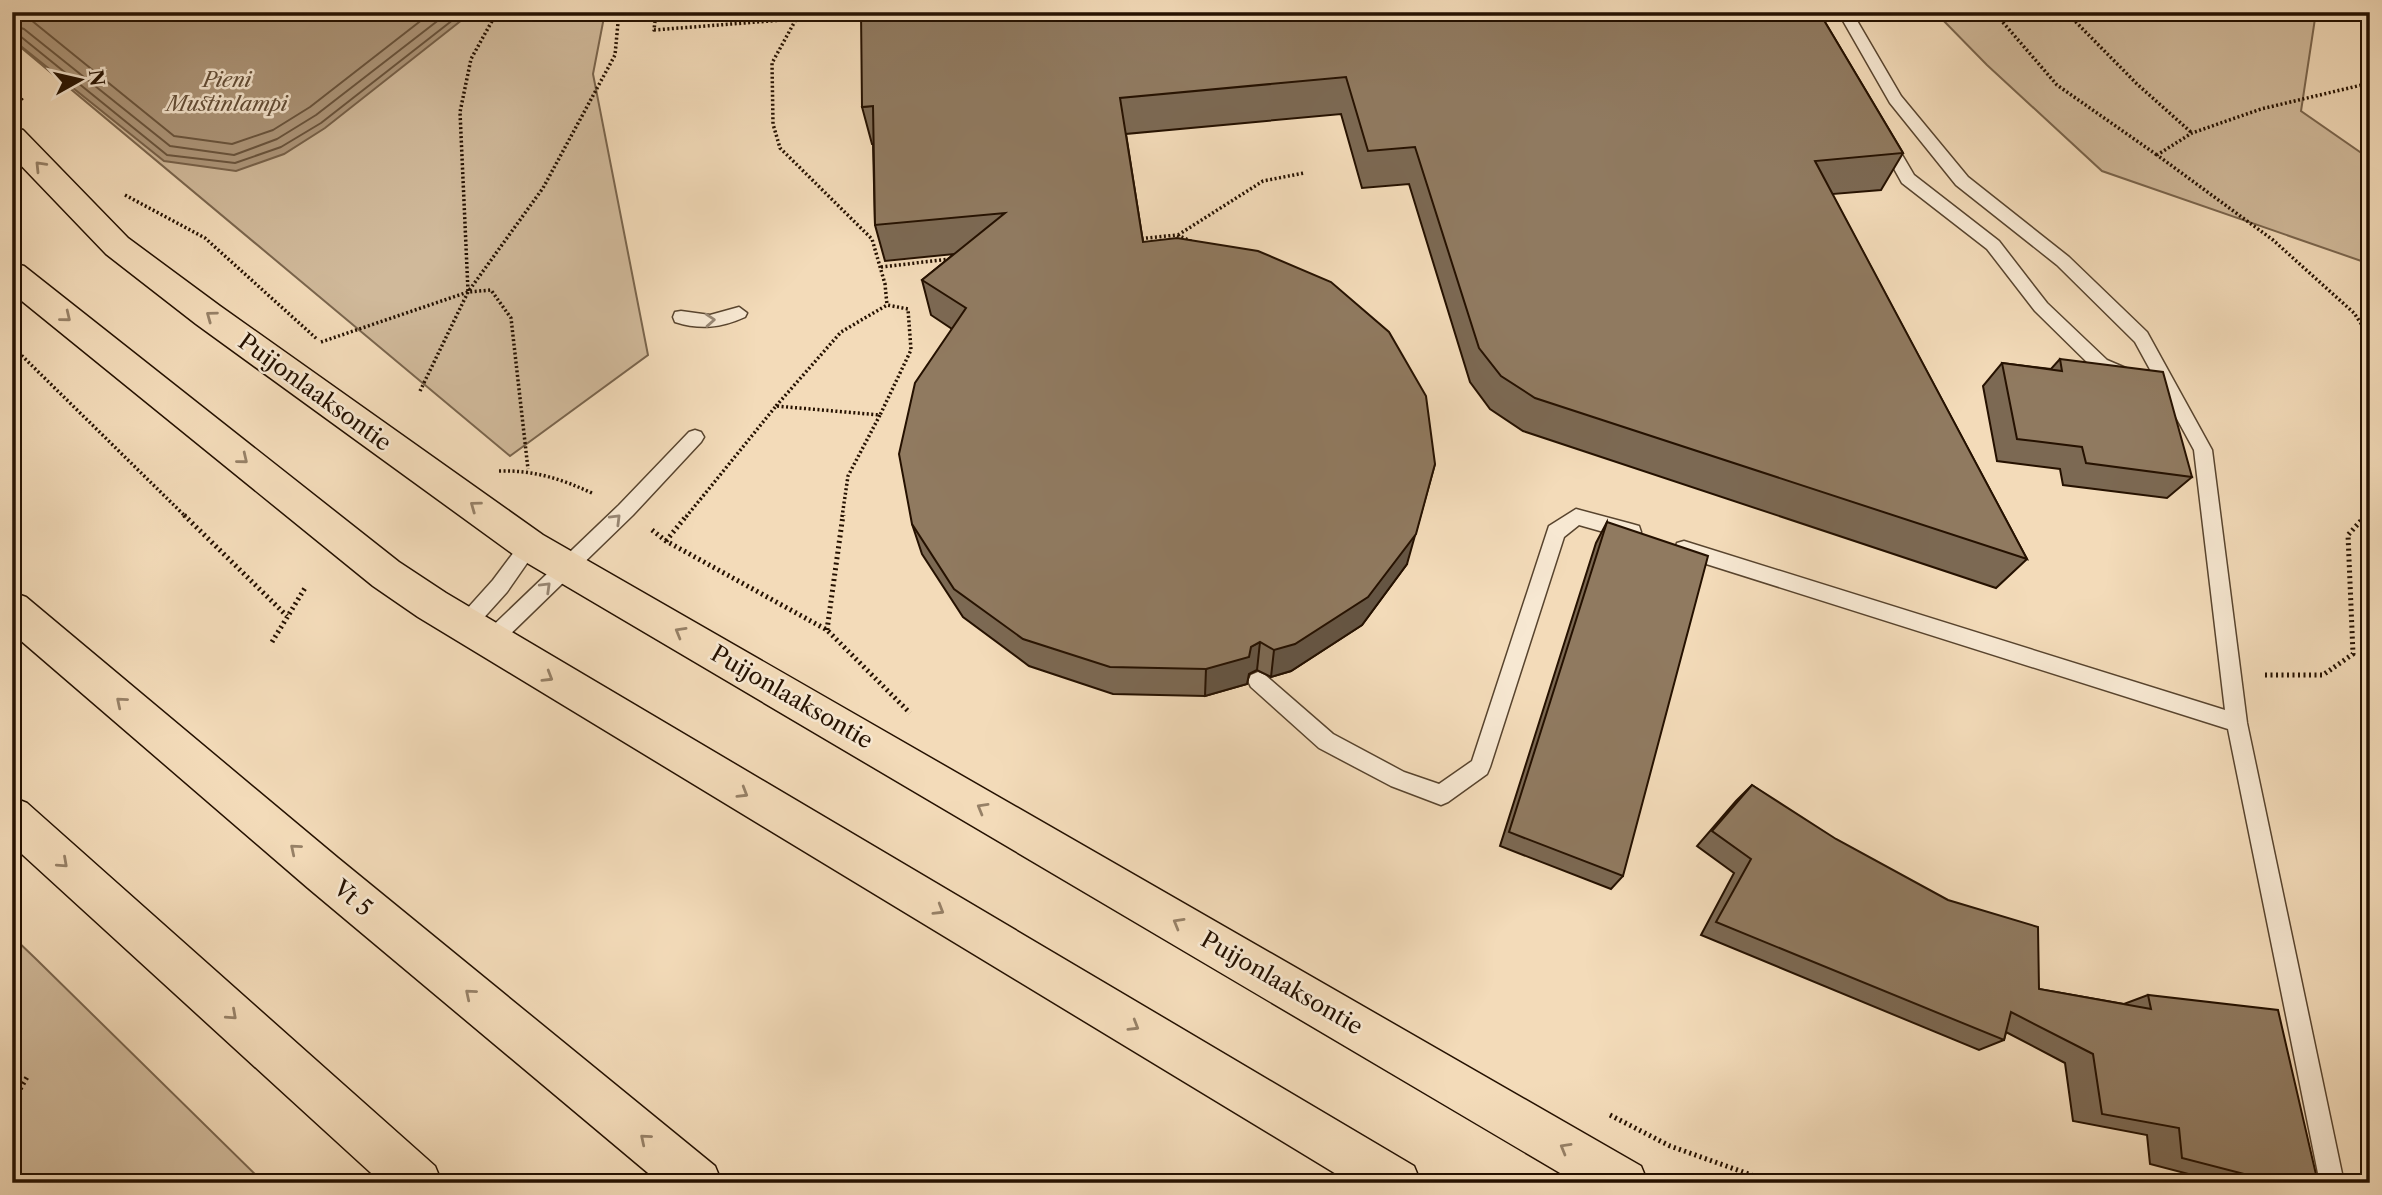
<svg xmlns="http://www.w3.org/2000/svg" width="2382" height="1195" font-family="'Libre Caslon Text',serif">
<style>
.green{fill:#d0b99a;stroke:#7a654d;stroke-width:2}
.water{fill:#ad967a;stroke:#776149;stroke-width:2}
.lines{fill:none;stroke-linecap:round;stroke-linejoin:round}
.shore{stroke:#69543d;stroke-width:2}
.service-casing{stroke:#58442e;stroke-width:3}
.primary-casing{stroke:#251100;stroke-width:3}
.motorway-casing{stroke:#251100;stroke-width:3}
.path-far1{stroke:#251100;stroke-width:3.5;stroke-dasharray:2 2.5;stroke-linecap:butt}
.path{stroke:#251100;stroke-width:5;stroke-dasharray:2 3.5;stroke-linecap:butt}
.service{fill:#f7e8d2;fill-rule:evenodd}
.primary{fill:#f3dbb9;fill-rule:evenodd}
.motorway{fill:#f3dbb9;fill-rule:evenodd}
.wall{fill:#7c6953;stroke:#251100;stroke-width:2}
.shaded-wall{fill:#655543;stroke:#251100;stroke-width:2}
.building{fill:#907a60;stroke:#251100;stroke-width:2}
.oneway{stroke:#968066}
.oneway2{stroke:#988774}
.labels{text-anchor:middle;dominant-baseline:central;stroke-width:5;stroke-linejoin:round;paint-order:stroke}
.far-water-label{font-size:21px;font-style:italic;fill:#624d37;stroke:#f7e8d2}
.street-label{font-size:23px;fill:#251100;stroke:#f7e8d2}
</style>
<rect width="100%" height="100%" fill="#f3dbb9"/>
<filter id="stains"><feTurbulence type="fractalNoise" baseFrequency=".00286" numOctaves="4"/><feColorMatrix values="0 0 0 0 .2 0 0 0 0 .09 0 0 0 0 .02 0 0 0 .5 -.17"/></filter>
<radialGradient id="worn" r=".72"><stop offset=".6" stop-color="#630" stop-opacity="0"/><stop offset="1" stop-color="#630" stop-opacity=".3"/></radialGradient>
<!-- green -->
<path class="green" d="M12 12H605L593 74 648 355 510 456 12 40Z
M1935 12H2316L2301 111 2370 159V264L2102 171 1987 65Z
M12 936 36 959 264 1183H12Z"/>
<!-- water -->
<path class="water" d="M12 12H472L325 128 284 154 236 171 164 161 12 39Z"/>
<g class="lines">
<!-- shore -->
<path class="shore" d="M12 15 31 20 174 136 232 144 273 130 310 107 432 12
M12 25 24 29 170 146 234 155 277 139 316 115 449 12
M12 34 20 36 167 155 235 163 281 147 321 123 463 12"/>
<!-- service casing -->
<g class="service-casing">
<path id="service" d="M1838 12H1852L1901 96 1968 177 2069 257 2147 332 2212 450 2247 723 2344 1183H2320L2228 729 1684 557 1677 555 1675 549 1677 543 1684 541 2225 710 2194 450 2135 342 2057 265 1956 185 1890 103Z
M1886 135 1891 136 1914 175 1999 241 2047 303 2107 360 2128 369 2131 374 2128 379 2122 381 2095 370 2035 311 1987 249 1902 183 1878 140Z
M739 307 747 313 745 317C721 328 700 330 675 322L673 317 675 312 681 311 710 315Z
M695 430 701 432 704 437 701 442 633 515 496 648 489 651 482 648 479 642 482 636 619 505 689 432Z
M1576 509 1632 524 1639 526 1641 532 1639 538 1632 540 1579 525 1564 537 1490 767 1487 774 1448 802 1441 805 1391 786 1319 748 1251 687 1248 681 1251 675 1258 672 1265 675 1333 734 1404 772 1439 784 1472 761 1547 532 1549 526Z
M530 538 537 540 539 546 507 592 471 632 464 635 457 632 454 626 457 620 493 580 523 540Z"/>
</g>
<!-- primary casing -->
<g class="primary-casing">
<path id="primary" d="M12 127 23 130 128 238 220 306 543 535 1641 1166 1648 1183H1577L517 557 196 324 106 254 12 156Z
M12 263 24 266 399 562 446 593 1414 1166 1421 1183H1351L418 617 373 586 12 293Z"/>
</g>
<!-- motorway casing -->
<g class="motorway-casing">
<path id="motorway" d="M12 592 26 597 338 858 715 1166 722 1183H660L308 888 12 633Z
M12 797 27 803 435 1166 442 1183H382L12 845Z"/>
</g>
<!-- path-far1 -->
<path class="path-far1" d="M656 12 654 30 796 19
M800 12 772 63 773 124 780 148 872 239 885 284 887 305
M1994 12 2057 85 2157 155
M2066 12 2137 84 2192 133
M2370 83 2261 109 2192 133 2157 155 2273 240 2354 313 2370 337
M12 89 24 102
M125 195 205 238 318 340
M1178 235 1263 181 1304 173
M1137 239 1177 235 1193 242
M881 267 950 259
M468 291 460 112 471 59 497 12
M321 342 468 292 491 290 511 318 528 469
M12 346 186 517
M420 391 468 292 543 188 615 55 619 12
M776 406 841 332 887 305 908 309 911 350 880 415
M499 471C534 470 562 479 594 494
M686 517 776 406 880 415 848 476 842 517
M2364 517 2370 510"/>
<!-- path -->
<path class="path" d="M184 515 287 616
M652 530 666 541 827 630 910 713
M666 541 687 515
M827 630 843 515
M272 642 305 588
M2265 675H2323L2353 654 2348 535 2366 515
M12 1103 27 1077
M1610 1115 1670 1146 1774 1183"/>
<!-- service -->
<use href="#service" class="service"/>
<!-- primary -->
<use href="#primary" class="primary"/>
<!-- motorway -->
<use href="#motorway" class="motorway"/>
</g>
<!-- wall -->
<path class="wall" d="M745 12H822L747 19Z
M1819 12 1903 153 1881 190 1832 194 2027 559 1996 588 1523 431 1490 409 1470 382 1409 184 1362 188 1341 114 1126 134 1143 242 1407 564 1362 625 1291 671 1271 677 1257 670 1249 674 1247 684 1205 696 1113 694 1029 666 963 617 922 554 912 524 952 329 931 315 922 280 954 254 885 261 875 225 873 144H872L862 107Z
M2060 359 2192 477 2167 498 2063 485 2060 469 1997 461 1983 386 2002 363 2051 369Z
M1607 522 1623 876 1611 889 1500 846 1596 543Z
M1752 785 2039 989 2124 1004 2148 995 2318 1183H2223L2150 1164 2147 1135 2073 1121 2065 1063 2006 1032 2004 1040 1979 1050 1701 935 1734 873 1697 846 1736 801Z"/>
<!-- shaded-wall -->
<path class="shaded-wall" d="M1435 464 1407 564 1362 625 1291 671 1271 677 1274 650Z
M1260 642 1257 670 1249 674 1247 684 1205 696 1206 669Z"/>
<!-- building -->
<path class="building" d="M861 12H1819L1903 153 1815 161 2027 559 1535 398 1501 376 1479 348 1415 147 1368 151 1346 77 1120 98 1143 242 1177 238 1258 251 1331 282 1389 332 1426 396 1435 464 1416 534 1368 597 1295 644 1274 650 1260 642 1251 647 1249 657 1206 669 1110 667 1023 639 954 589 912 524 899 454 915 383 966 308 922 280 1005 213 875 225 873 106 862 107Z
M2060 359 2163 372 2192 477 2086 463 2082 447 2017 439 2002 363 2062 371Z
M1607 522 1708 556 1623 876 1509 832Z
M1752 785 1836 839 1948 900 2038 927 2039 989 2151 1009 2148 995 2278 1010 2318 1183H2279L2182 1158 2179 1128 2102 1114 2093 1054 2011 1012 2004 1040 1716 922 1751 859 1712 831Z"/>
<!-- one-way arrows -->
<defs><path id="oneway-chevron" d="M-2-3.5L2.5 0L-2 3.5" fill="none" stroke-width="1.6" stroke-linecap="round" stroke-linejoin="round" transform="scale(1.75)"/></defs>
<g class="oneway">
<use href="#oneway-chevron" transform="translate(40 166) rotate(-134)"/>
<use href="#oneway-chevron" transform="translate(211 316) rotate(-144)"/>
<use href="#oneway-chevron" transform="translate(66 317) rotate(39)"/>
<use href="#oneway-chevron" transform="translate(243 459) rotate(39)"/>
<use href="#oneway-chevron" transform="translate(475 506) rotate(-144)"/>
<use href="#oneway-chevron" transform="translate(680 632) rotate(-150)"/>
<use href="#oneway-chevron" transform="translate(548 677) rotate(31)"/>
<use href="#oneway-chevron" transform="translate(121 702) rotate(-140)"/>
<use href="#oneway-chevron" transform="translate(743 793) rotate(31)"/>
<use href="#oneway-chevron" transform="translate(982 808) rotate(-150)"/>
<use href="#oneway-chevron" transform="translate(295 849) rotate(-140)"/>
<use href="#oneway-chevron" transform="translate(63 863) rotate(42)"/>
<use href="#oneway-chevron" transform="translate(939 910) rotate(31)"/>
<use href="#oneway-chevron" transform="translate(1178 923) rotate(-150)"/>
<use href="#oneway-chevron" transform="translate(470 994) rotate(-140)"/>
<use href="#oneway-chevron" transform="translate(232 1015) rotate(42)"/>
<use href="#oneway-chevron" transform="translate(1134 1026) rotate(31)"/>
<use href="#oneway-chevron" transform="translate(645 1139) rotate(-140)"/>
<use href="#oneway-chevron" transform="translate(1565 1148) rotate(-150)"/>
</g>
<g class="oneway2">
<use href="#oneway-chevron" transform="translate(710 320) rotate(-4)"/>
<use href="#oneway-chevron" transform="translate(616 519) rotate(-45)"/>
<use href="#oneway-chevron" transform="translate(546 587) rotate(-44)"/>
</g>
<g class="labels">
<!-- far-water labels -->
<g class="far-water-label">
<text x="227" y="79">Pieni<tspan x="227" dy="24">Mustinlampi</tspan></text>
</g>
<!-- street labels -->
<g class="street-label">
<text transform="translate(315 392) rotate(36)">Puijonlaaksontie</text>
<text transform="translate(792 697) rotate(30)">Puijonlaaksontie</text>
<text transform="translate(353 898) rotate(40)">Vt 5</text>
<text transform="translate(1282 983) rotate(30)">Puijonlaaksontie</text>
</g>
</g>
<!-- margin -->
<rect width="2382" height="1195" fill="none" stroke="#f3dbb9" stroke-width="42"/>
<rect x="14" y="14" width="2354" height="1167" fill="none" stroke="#251100" stroke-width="3.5"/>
<rect x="21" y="21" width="2340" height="1153" fill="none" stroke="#251100" stroke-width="2"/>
<!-- north arrow -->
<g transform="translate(80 80) rotate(82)" stroke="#f7e8d2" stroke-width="5" paint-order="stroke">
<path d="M0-5L12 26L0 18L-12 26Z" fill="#251100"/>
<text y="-10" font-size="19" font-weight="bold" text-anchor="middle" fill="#251100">N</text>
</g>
<rect width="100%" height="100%" filter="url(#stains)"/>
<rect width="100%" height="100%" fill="url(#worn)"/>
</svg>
